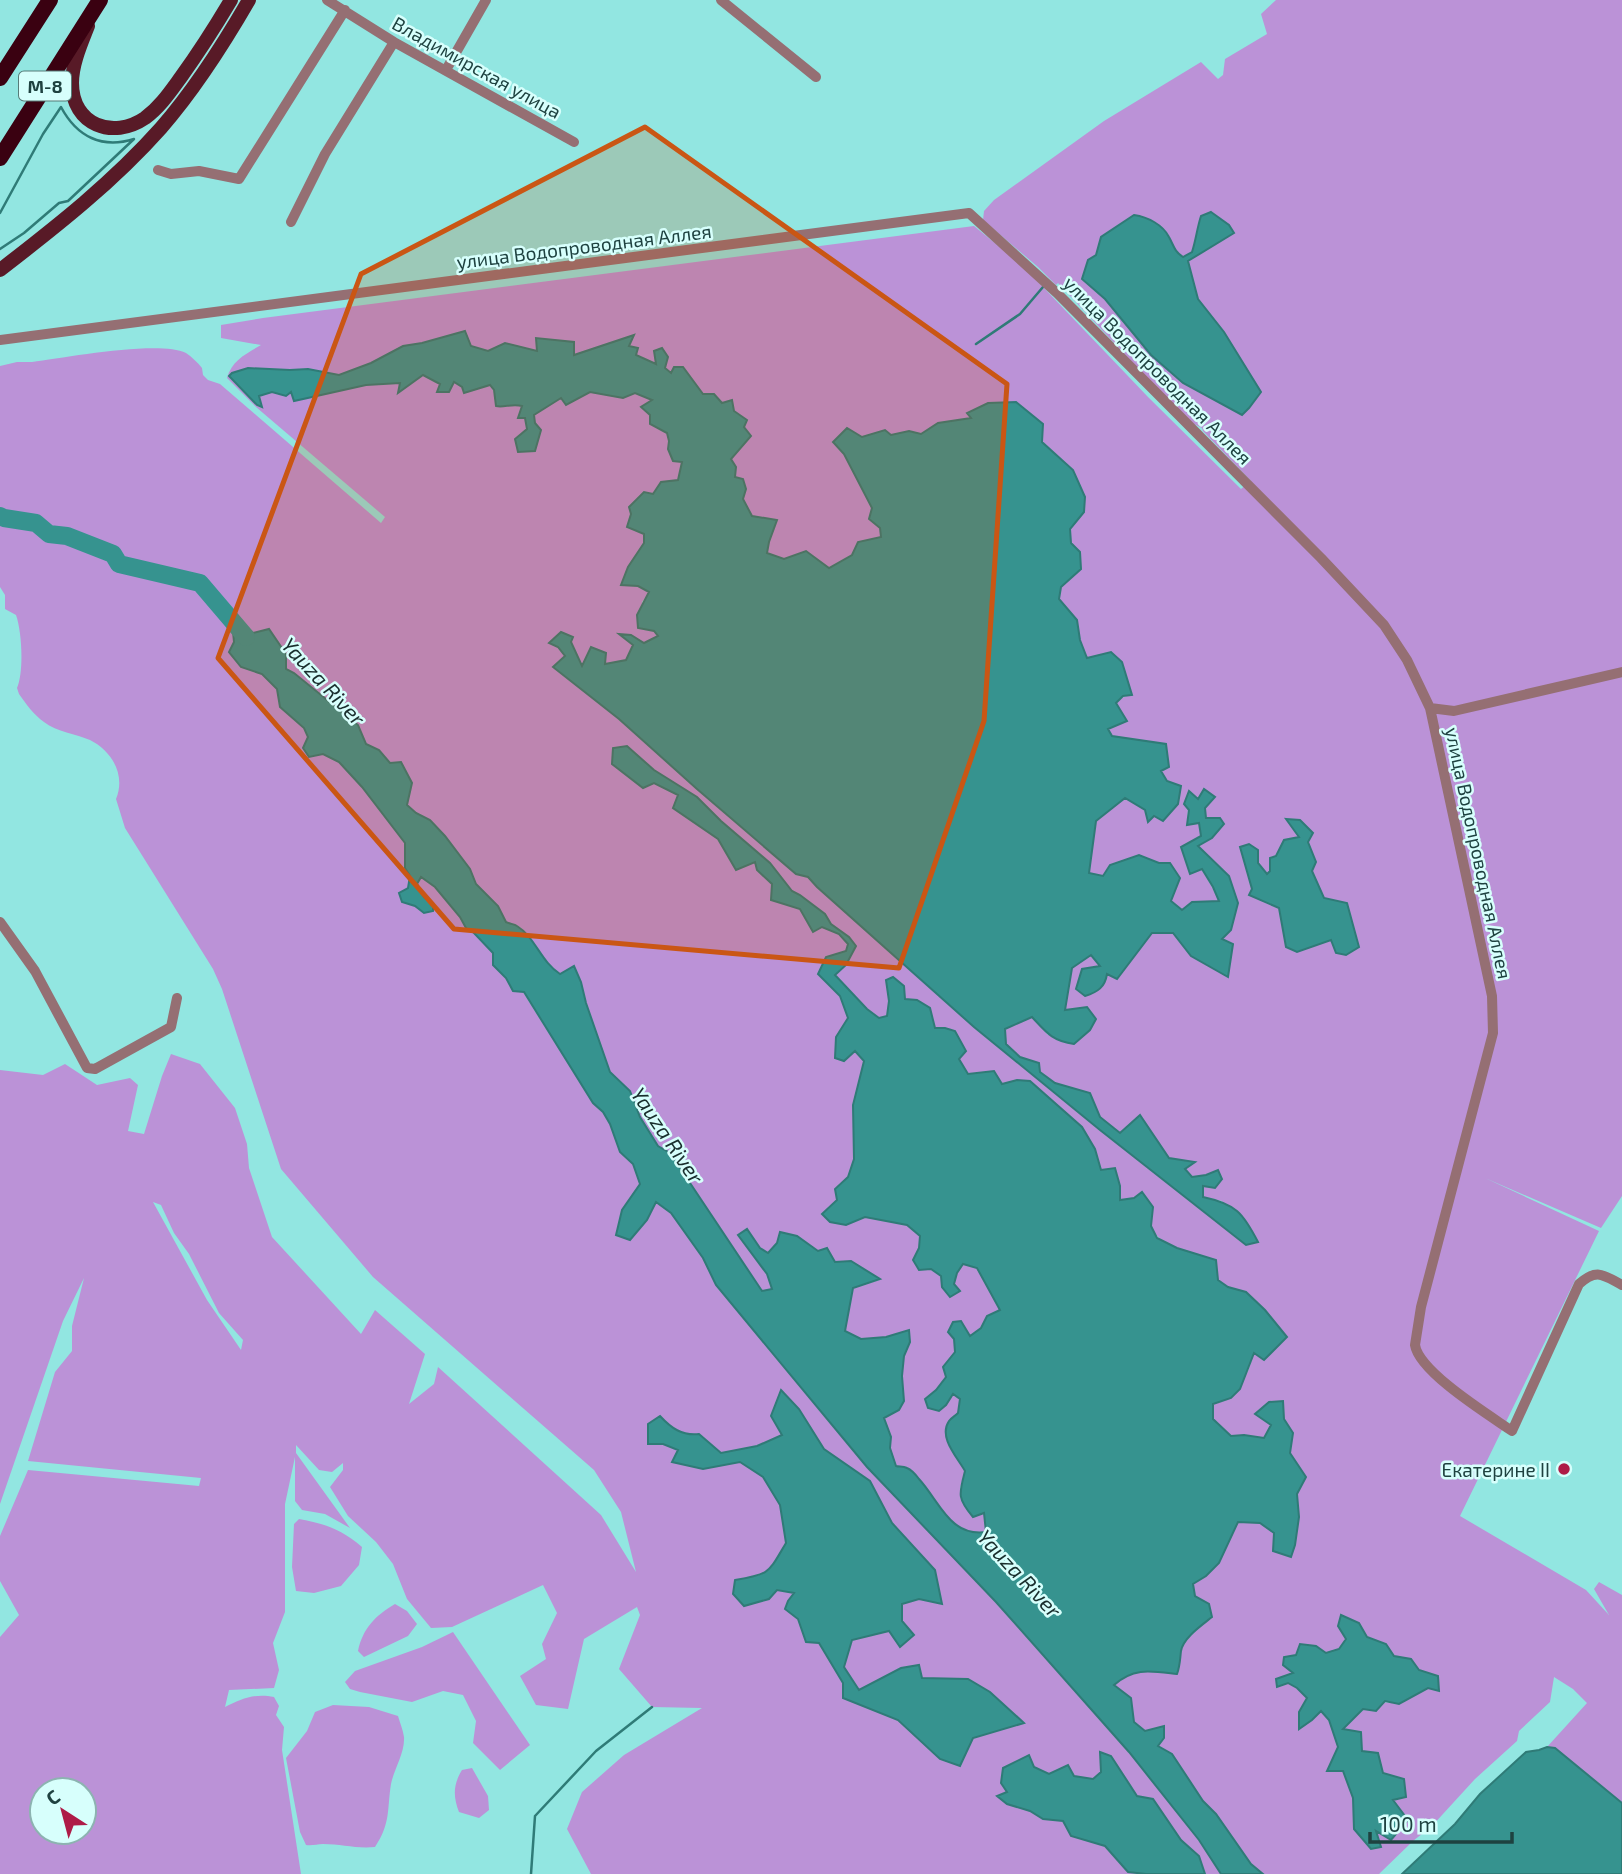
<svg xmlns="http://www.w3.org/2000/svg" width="1622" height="1874" font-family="'Exo 2',sans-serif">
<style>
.green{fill:#bb92d7;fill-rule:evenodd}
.water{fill:#36938f;stroke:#2f7b77;stroke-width:2}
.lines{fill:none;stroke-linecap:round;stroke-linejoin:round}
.stream{stroke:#2f7b77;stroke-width:2.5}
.river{stroke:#36938f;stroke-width:18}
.minor{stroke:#956f73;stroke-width:10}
.major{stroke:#581a27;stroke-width:14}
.highway{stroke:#3a0111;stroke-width:16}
.marked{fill:#ca5614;fill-opacity:0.2;stroke:#ca5614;stroke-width:5;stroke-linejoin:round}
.poi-dot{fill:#ae1b47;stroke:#d7fffc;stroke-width:2.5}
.labels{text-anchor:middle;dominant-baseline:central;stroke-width:5;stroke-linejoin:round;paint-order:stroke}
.shield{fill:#d7fffc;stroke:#567b78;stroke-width:2}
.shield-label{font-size:18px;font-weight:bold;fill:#1e4240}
.street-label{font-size:19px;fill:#1e4240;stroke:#d7fffc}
.poi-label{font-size:19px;fill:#1e4240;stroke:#d7fffc;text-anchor:end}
.water-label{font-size:21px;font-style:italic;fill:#192e2d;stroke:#d7fffc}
</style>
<rect width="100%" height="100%" fill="#92e6e1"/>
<!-- green -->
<path class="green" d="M1276 0H1622V1196L1601 1228 1485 1178 1599 1231 1460 1516 1586 1590 1609 1615 1594 1589 1599 1582 1622 1595V1803L1555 1748 1547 1747 1587 1703 1573 1689 1554 1677 1550 1702 1519 1731 1517 1741 1475 1779 1432 1826 1413 1841 1379 1874H1263L1251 1864 1216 1814 1203 1801 1172 1754 1157 1746 1164 1726 1145 1731 1134 1722 1131 1698 1113 1685C1136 1666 1149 1672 1177 1674 1180 1666 1179 1659 1181 1651 1183 1640 1203 1625 1212 1617L1195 1597 1193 1584 1206 1576 1219 1563 1238 1522 1260 1523 1295 1545 1299 1517 1297 1494 1306 1477 1290 1453 1293 1433 1284 1419 1283 1401 1261 1418 1271 1425 1265 1438 1244 1435 1231 1436 1213 1419V1404L1231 1398 1248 1371 1254 1353 1287 1338 1265 1310 1246 1292 1228 1287 1218 1280 1216 1260C1197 1254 1153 1247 1151 1223 1151 1218 1153 1212 1153 1207L1143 1192 1135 1198 1120 1200V1186L1101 1171 1095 1149 1017 1080 1001 1084 980 1072 968 1075 959 1059 945 1028H935L886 980 889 1001 887 1016 879 1018 867 1009 835 974 846 965 849 937 831 924 825 914 800 895 792 891 770 863 721 821 697 797 654 770 627 746 654 783 678 795 673 808 718 839 736 870 755 861 757 870 772 884 771 900 800 909 822 926 839 934 848 944 846 951 826 957 848 1018 836 1037 855 1051 864 1061 853 1105 854 1159 848 1177 835 1189 865 1217 907 1225 920 1236C919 1254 926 1266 941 1276L942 1287 954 1285 957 1273 963 1264 977 1268 1000 1310 987 1316C979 1334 972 1336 954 1339L956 1352 943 1367 946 1377 936 1390 925 1399 946 1405 953 1394 960 1399 958 1413C955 1416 951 1418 949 1421 938 1437 957 1457 965 1471L960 1488 984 1512 986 1533C947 1535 942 1504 919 1479 916 1475 912 1470 907 1468 903 1467 899 1467 896 1466L890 1448 891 1437 884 1418 899 1410 904 1401 902 1376 904 1356 910 1342 908 1330 886 1337 861 1339 845 1331 853 1288 879 1280 835 1262 797 1236 781 1232 777 1243 768 1253 738 1235 767 1274 772 1290 762 1291 670 1153 658 1146 640 1117 630 1091 610 1073 586 1003 581 982 574 966 560 974C542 962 535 937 518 926 514 924 510 924 506 923L498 906 476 884 470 869 430 820 416 813 407 805 412 783C397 770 384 752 366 744L358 725 294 673 285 669 243 624 232 622 234 642 241 667 262 674 277 689 280 707 304 728 308 737 323 754 339 762 362 787 405 843V868L410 876 408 888 402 902 415 906 424 913 432 904 424 897 417 884 420 876 435 887 460 917 466 928 474 933 493 953V965L506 978 513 991 523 992 593 1103 603 1112 610 1124 620 1152 633 1164 640 1184 622 1210 647 1220 656 1202 671 1213 703 1258 716 1285 867 1467 996 1602 1129 1752 1199 1840 1221 1874H1205L1199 1856 1181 1840 1153 1800 1137 1796 1127 1780 1101 1753V1772L1093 1779 1049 1774 1034 1767 1028 1755 1008 1793 998 1796 1007 1804 1030 1811 1043 1819 1063 1821 1071 1836 1105 1846 1128 1872 1146 1874H591L567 1829 582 1792 624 1755 702 1708 652 1707 619 1669 640 1615 637 1607 584 1639 568 1709 536 1705 520 1676 546 1659 542 1644 557 1613 543 1585 452 1627 431 1628 407 1599 393 1564 376 1542 348 1516 330 1487 343 1470V1463L332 1472 319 1470 296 1445V1453L350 1528 325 1514 302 1510 295 1501V1457L285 1504V1612L273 1643 279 1670 274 1688 229 1690 225 1707C241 1699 255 1693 274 1697L279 1706 276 1715 284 1727 282 1750 301 1874H0V1637L19 1615 0 1581V1536L28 1470 199 1486 201 1478 28 1461 55 1372 72 1351V1326L84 1278 63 1321 0 1504V1070L43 1075 65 1064 97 1085 130 1078 138 1085 128 1131 144 1134 162 1076 171 1054 200 1064 235 1108 247 1144 249 1168 272 1237 361 1334 375 1310 425 1354 409 1404 434 1384 438 1367 601 1515 636 1572 621 1512 594 1470 373 1277 281 1169 222 989 213 969 125 828 116 799C126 775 112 751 90 740 76 734 57 732 44 722 34 715 26 704 19 694L17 688C24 672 22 632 16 615L5 609V595L0 587V366L17 362H32C65 358 158 340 186 353 192 357 198 363 202 368L203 375 208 380 220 384 381 523 385 517 256 407 227 378C232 360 246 354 261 345L221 338V325L263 318 974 226 1023 266 1148 397 1241 489 1251 481 1203 431 1202 428 1192 423 1165 397 1058 283 1056 285 1038 267 983 220 984 211 994 200 1104 121 1201 62 1218 79 1223 75 1225 59 1267 34 1261 14ZM1152 220 1168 234 1175 251 1183 257 1191 253 1198 234V224L1229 225 1234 233 1188 260 1198 299 1224 332 1151 355 1105 299 1082 279 1088 260ZM464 331 470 346 487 351 505 343 538 351 536 338 574 342 573 355 634 336 629 346 635 355 657 365 668 357 665 368 671 373 683 367 703 394 722 403 747 420 744 426 751 436 731 459C735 466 734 469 735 476 737 490 746 504 752 516L777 521 769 542 767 553 784 559 806 552 829 568 881 537 880 528 869 519 872 508 844 454 834 442 862 437 885 430 891 435 909 431 921 434 938 423 971 418 968 413 988 403 1016 402 1042 423V441L1073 470 1084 512 1070 529 1071 543 1081 569 1061 587 1059 599 1077 620 1080 640 1087 658 1131 695C1114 697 1112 714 1108 729L1111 736 1166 744 1161 770 1167 781 1154 816 1149 821 1145 810 1125 798 1095 821 1089 873 1103 876 1139 855 1159 863 1171 901 1182 911 1192 902 1220 901 1201 868 1190 873 1181 847 1201 836 1199 823 1187 825 1189 792C1207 807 1206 817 1212 838L1198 846 1238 903 1222 939 1191 956 1173 933H1152L1116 979 1107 973 1090 955 1072 968 1065 1010 1048 1035 1033 1017 1005 1029 1006 1044 1020 1057 1039 1063 1040 1071 1055 1083 1090 1093 1100 1117 1121 1133 1140 1115 1169 1158 1194 1163 1185 1169 1192 1177 1206 1175 1203 1186V1197L1222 1201 1246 1245 974 1027 817 887 808 877 619 719 553 667 565 656 558 647 571 642 582 667 626 661 634 645 621 635H631L643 643 658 636 654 631 642 602 650 592 638 586 621 584 628 567 644 543V534L678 480 682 462 668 449 669 441 667 433 650 424V416L642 407 653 400 635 393 623 398 590 392 566 405 561 397 534 415 535 423 518 452 515 439 527 429 525 418H519L522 406 512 404 501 407 490 384 464 393 462 387 454 381 437 392 440 384 423 375 398 391 400 383 366 385 295 401 291 392H272L258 396 262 407 257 405 229 377 248 368 290 370 308 369 338 375 371 363 403 346 422 343ZM153 1202 161 1205 174 1233 189 1254 219 1313 243 1340 241 1350 207 1300ZM799 1409 824 1449 870 1481 892 1523 935 1570 919 1599 902 1604V1621L914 1635 889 1631 852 1640 844 1667 859 1691 901 1668 922 1678 969 1679 990 1692 1023 1723 972 1738 961 1766 940 1759 898 1720 843 1698V1683L819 1643 806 1642 798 1619 795 1593 735 1580C771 1574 767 1573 786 1543L780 1505 763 1477 740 1462 703 1469 672 1461 679 1450 663 1444H648L660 1416C671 1428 682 1436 700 1434L721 1453 757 1446 783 1435 771 1416ZM1359 1623 1367 1637 1386 1644 1394 1656 1411 1659 1428 1688 1399 1704C1369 1698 1362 1712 1343 1729L1383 1773 1393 1800 1375 1830 1381 1846 1355 1829 1353 1798 1343 1771 1338 1747 1329 1719 1321 1711 1312 1720 1299 1729V1712L1308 1698 1297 1688 1288 1683 1293 1673 1316 1646 1326 1653 1339 1649ZM42 1790H84V1832H42Z
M299 1519C326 1524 341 1529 362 1547L359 1565 341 1586 314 1593 296 1591 292 1567 294 1524Z
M395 1604 407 1611 417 1624 408 1636 364 1657 358 1651C363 1628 375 1616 395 1604Z
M453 1632 530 1745 500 1770 473 1743 476 1721 463 1695 443 1691 412 1702 360 1692 350 1689 345 1682 355 1671 422 1647Z
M333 1705 369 1707 398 1716C400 1723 403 1730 404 1737 405 1753 394 1769 391 1784 387 1809 391 1823 375 1847 357 1849 341 1844 323 1844 317 1844 312 1846 306 1845L300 1832 286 1758 307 1731 315 1712Z
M472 1768 488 1796 489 1810 479 1818 459 1812C453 1796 453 1785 462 1770Z"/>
<!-- water -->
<path class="water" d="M1211 212 1229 225 1234 233 1188 261 1198 299 1224 332 1261 392 1249 408 1242 415 1183 383 1151 355 1105 299 1082 279 1088 260 1096 255 1101 237 1134 215C1148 217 1163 225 1169 237 1174 246 1174 251 1183 257L1192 252C1196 240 1197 228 1201 216Z
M465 331 471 346 488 351 505 343 537 351 536 338 574 342V355L634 335 629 346 638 348 636 355 656 364 654 351 662 348 668 357 665 368 671 373 674 367H683L703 394H714L722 403 732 400 734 411 747 420 744 427 751 436 731 459 736 467 735 477 743 479 746 489 743 499 752 516 777 520 769 542 767 553 784 559 806 551 829 568 852 555 858 542 881 537 880 528 869 519 872 508 844 454 833 442 847 428 862 437 885 430 891 435 909 431 921 434 938 423 971 418 967 413 988 403 1016 402 1043 424 1042 442 1073 470 1085 497 1084 512 1070 529 1071 543 1080 552 1081 569 1061 587 1059 599 1077 620 1080 640 1087 658 1111 652 1122 662 1132 695 1123 696 1116 703 1127 721 1108 729 1112 736 1166 744 1169 767 1161 771 1167 781 1181 786 1178 804 1163 821 1154 816 1148 822 1145 810 1125 798 1096 821 1089 873 1103 876 1110 865 1139 855 1159 863H1170L1180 878 1171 901 1182 910 1192 902 1219 901 1213 887 1202 869 1190 874 1181 847 1201 836 1199 823 1187 825 1189 810 1184 804 1189 791 1198 799 1204 789 1215 797 1205 808 1206 818H1220L1224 824 1212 838 1198 846 1229 876 1238 903 1231 930 1222 939 1233 944 1228 977 1191 956 1173 933H1152L1117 979 1107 974C1105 987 1098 992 1085 996L1076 989 1082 969 1100 966 1091 955 1072 968 1065 1010 1087 1007 1096 1019 1090 1030 1074 1044C1052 1041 1046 1032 1032 1017L1005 1029 1006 1044 1020 1057 1039 1063 1040 1072 1055 1083 1090 1093 1100 1117 1120 1133 1140 1115 1169 1158 1195 1162 1185 1169 1192 1177 1206 1175 1218 1170 1222 1179 1215 1188 1203 1186V1197C1236 1204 1243 1213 1258 1242L1246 1245 1100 1130 974 1027 817 887 808 877 796 874 697 789 619 719 553 667 565 656 558 647 549 643 561 632 573 637 571 642 582 666 591 647 606 653 605 664 626 660 633 645 619 634 631 635 644 643 658 636 654 631 638 628 637 615 649 592 638 586 621 585 628 567 644 543V534L627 527 631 514 629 507 644 492 653 494 661 482 678 480 682 462 673 461 668 449 669 441 667 433 650 424V415L641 407 652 400 635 393 623 398 590 392 566 405 561 398 534 415 535 423 541 430 535 451 518 452 515 439 527 429 525 418H518L522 406C512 403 504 408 496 406L494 390 490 385 464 393 462 387 454 382 449 392H437L440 384 423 375 398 393 400 383 366 385 294 401 291 392 286 396 272 392 259 396 262 407 257 405 229 376 232 373 248 368 290 370 308 369 339 375 371 363 403 346 422 343Z
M232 621 243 624 253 633 269 629 286 654V669L294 673 358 725 366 744 379 750 390 763 401 762 412 783 407 805 416 813 430 820 445 836 470 869 476 884 498 906 506 922C510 924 514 924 517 926 535 937 541 962 560 974L574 966 581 982 586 1003 610 1072 630 1091 640 1117 658 1146 670 1153 762 1291 772 1289 767 1274 738 1235 747 1229 760 1248 768 1253 777 1243 780 1232 797 1236 818 1251 827 1248 835 1262 851 1261 880 1279 853 1288 845 1331 861 1339 886 1337 909 1330 910 1342 904 1356 902 1376 904 1401 899 1410 884 1418 891 1437 890 1448 896 1466C899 1467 903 1466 907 1468 912 1470 916 1475 919 1479 940 1502 950 1537 986 1532L984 1513 973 1517C957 1498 959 1494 965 1471 957 1457 938 1437 949 1421 951 1418 955 1416 958 1413L960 1399 953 1394 946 1405 939 1411 928 1408 925 1399 936 1390 946 1377 943 1367 955 1352 954 1339 948 1332 953 1322 961 1321 970 1336 981 1328 987 1316 1000 1310 977 1268 963 1264 957 1273 954 1284 960 1291 950 1297 942 1287 941 1276 931 1269 919 1270 913 1260 919 1248 920 1236 907 1225 865 1217 846 1225 830 1222 822 1214 837 1200 835 1189 848 1177 854 1159 853 1105 864 1061 855 1051 844 1061 835 1058 836 1037 848 1018 840 996 818 974 826 957 846 951 848 944 839 934 822 927 813 932 800 909 771 900 772 884 757 870 755 862 736 870 718 839 673 808 678 795 654 783 643 788 612 764 613 748 627 746 654 770 697 797 721 821 770 863 792 891 800 895 825 914 831 924 849 937 856 946 846 965 835 975 867 1009 879 1018 887 1016 889 1001 886 980 893 977 904 986 905 999 917 1000 930 1008 935 1028H945L955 1031 966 1051 959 1059 968 1074 994 1071 1002 1084 1017 1080 1030 1081 1082 1127 1095 1149 1101 1170 1115 1168 1120 1186V1200L1134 1198 1142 1192 1153 1207 1151 1226 1157 1238 1177 1248 1216 1260 1218 1280 1228 1287 1246 1292 1265 1310 1287 1337 1264 1360 1254 1353 1240 1389 1231 1398 1213 1404V1419L1231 1436 1244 1435 1264 1438 1271 1425 1255 1414 1269 1402 1283 1401 1284 1419 1293 1433 1290 1453 1306 1477 1297 1494 1299 1517 1295 1545 1291 1557 1273 1551 1274 1533 1260 1523 1238 1522 1219 1563 1206 1576 1193 1584 1195 1596 1209 1604 1212 1617C1202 1625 1183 1638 1181 1651 1180 1659 1180 1666 1177 1674 1151 1671 1134 1667 1114 1685L1131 1698 1134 1722 1145 1731 1164 1726V1738L1158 1746 1172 1754 1203 1801 1216 1814 1251 1864 1263 1874H1221L1199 1840 1129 1752 996 1602 867 1467 716 1285 703 1258 671 1213 656 1202 647 1220 630 1240 616 1235 622 1210 640 1184 633 1164 620 1152 610 1124 603 1112 593 1103 524 992 513 991 506 978 493 965V953L474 933 466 928 460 917 435 887 421 877 417 884 424 897 433 904V911L424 913 415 906 402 902 399 893 408 888 410 876 405 868V843L362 787 339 762 323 754 309 757 303 748 308 737 304 728 280 707 277 689 262 674 241 667 229 652 234 642Z
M1286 819 1300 820 1313 833 1308 842 1316 862 1312 871 1324 898 1347 903 1359 947 1346 955 1336 953 1331 940 1297 952 1286 947 1279 908 1249 895 1252 889 1240 847 1249 844 1258 850V863L1267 874 1270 871V858L1276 856 1284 840 1299 837Z
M781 1390 799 1409 824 1449 870 1481 892 1523 935 1570 942 1604 919 1599 902 1604V1621L914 1635 900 1647 889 1631 852 1640 844 1667 859 1690 901 1668 919 1665 922 1678 968 1679 990 1692 1024 1723 973 1738 960 1766 940 1759 898 1720 843 1698V1683L819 1643 806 1642 798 1619 785 1609 788 1601 794 1593 777 1590 769 1599 744 1606 733 1594 735 1580C771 1574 768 1573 786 1543L780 1505 763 1477 740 1462 703 1469 672 1462 678 1450 663 1444H648V1424L660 1416C671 1428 682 1436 699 1434L721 1453 757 1446 782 1435 771 1416Z
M1341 1615 1359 1623 1367 1637 1386 1644 1394 1656 1411 1659 1419 1670 1438 1676 1439 1691 1428 1688 1399 1704 1385 1701 1376 1711 1363 1709 1343 1729 1361 1732 1362 1751 1378 1753 1383 1773 1404 1779 1406 1797 1393 1800 1408 1820 1391 1840 1376 1831 1381 1847 1371 1849 1354 1829 1353 1798 1343 1771H1327L1338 1747 1329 1720 1321 1711 1312 1720 1299 1729V1712L1307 1698 1297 1688 1288 1683 1277 1687 1276 1679 1293 1673 1283 1665 1284 1657 1296 1655 1300 1644 1316 1646 1326 1653 1339 1649 1346 1639 1338 1626Z
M1547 1747 1555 1748 1622 1803V1874H1402L1455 1824 1480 1794 1526 1752 1539 1750Z
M1100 1752 1111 1756 1137 1796 1153 1799 1181 1840 1199 1856 1205 1874H1146L1128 1872 1105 1846 1071 1836 1063 1821 1043 1819 1030 1811 1007 1804 997 1796 1007 1792 1001 1783 1003 1768 1029 1755 1034 1767 1049 1774 1068 1765 1074 1776 1093 1779 1101 1772Z"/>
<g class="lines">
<!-- stream -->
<path class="stream" d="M0 213 43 134 61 107C77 137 102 149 134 139L68 201 59 203 24 233 0 249
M976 344 1020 314 1043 287
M531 1874 535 1816 596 1751 652 1707"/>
<!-- river -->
<path class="river" d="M0 516 4 518 36 523 49 534 67 536 113 554 119 564 200 583 246 637"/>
<!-- minor -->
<path class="minor" d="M327 0 394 42 574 142
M721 0 816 77
M446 70 486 0
M158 170 171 174 199 171 239 179 345 10
M291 222 325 154 394 42
M0 340 969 213 1057 293 1321 558 1384 625 1407 660 1430 708 1492 996 1493 1033 1421 1307 1415 1345C1419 1372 1489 1415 1512 1431L1579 1284C1597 1268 1603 1275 1622 1285
M1430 708 1454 711 1622 672
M0 922 35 971 87 1068 95 1069 171 1027 177 998"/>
<!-- major -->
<path class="major" d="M88 26C81 44 72 64 72 83 72 125 113 140 145 118 160 107 170 92 181 77 199 52 215 27 231 0
M0 270C57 226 113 182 161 128 195 89 223 45 249 0"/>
<!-- highway -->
<path class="highway" d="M0 78 50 0
M0 158 100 0"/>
</g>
<!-- marked area -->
<path class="marked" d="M645 127 1007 384 984 721 899 968 454 929 218 658 361 274Z"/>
<!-- markers -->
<circle class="poi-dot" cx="1564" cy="1469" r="7"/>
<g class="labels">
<!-- shield labels -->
<rect class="shield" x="19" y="71.5" width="52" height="29" rx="5"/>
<g class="shield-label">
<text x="45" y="86">М-8</text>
</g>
<!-- street labels -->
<g class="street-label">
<text transform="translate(477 67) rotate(29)">Владимирская улица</text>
<text transform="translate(584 246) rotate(-7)">улица Водопроводная Аллея</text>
<text transform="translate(1158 370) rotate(45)">улица Водопроводная Аллея</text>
<text transform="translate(1479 853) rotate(78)">улица Водопроводная Аллея</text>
</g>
<!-- poi labels -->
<g class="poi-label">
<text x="1550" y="1469">Екатерине II</text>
</g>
<!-- water labels -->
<g class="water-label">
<text transform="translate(324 681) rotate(47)">Yauza River</text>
<text transform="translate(668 1135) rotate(56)">Yauza River</text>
<text transform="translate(1020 1573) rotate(47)">Yauza River</text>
</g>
</g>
<!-- north arrow -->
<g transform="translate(63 1811) rotate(324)"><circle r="33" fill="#d7fffc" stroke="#8db3b1" stroke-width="2"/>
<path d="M0-5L12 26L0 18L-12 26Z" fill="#ae1b47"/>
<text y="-10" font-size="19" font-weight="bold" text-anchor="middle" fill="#1e4240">С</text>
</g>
<!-- scale -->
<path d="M1370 1832v10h142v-10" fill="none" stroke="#1e4240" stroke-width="3.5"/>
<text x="1380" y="1832" font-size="21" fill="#1e4240" stroke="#d7fffc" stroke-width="5" paint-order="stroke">100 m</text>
</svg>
